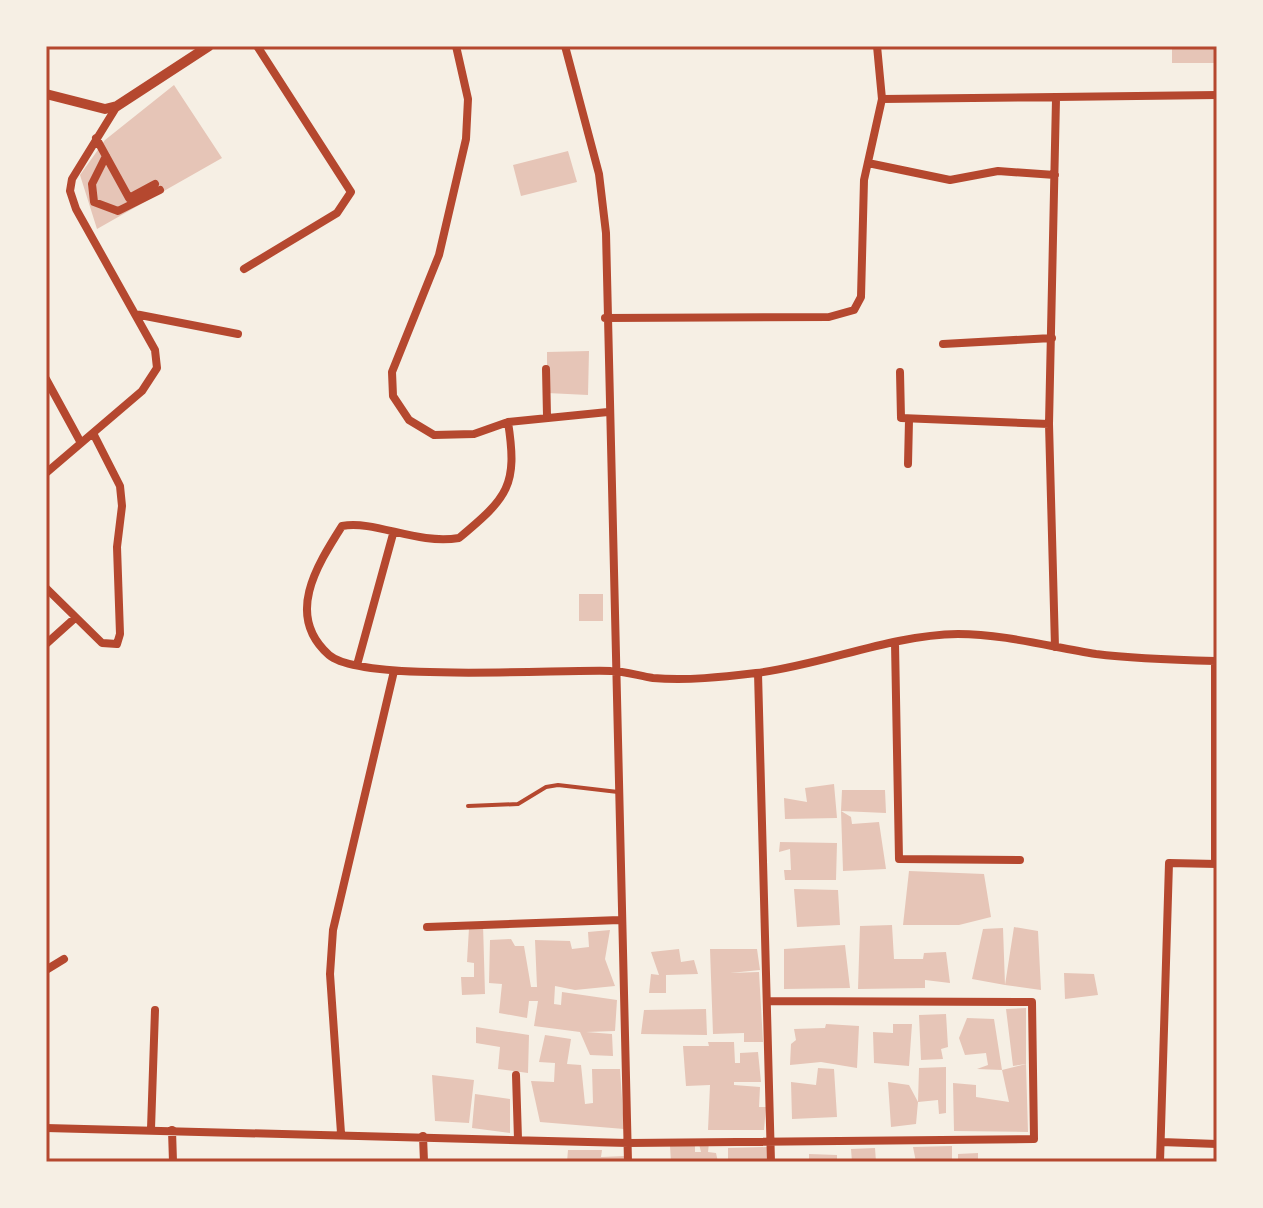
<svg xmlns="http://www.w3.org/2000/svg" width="1263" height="1208" font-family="'Alegreya Sans',sans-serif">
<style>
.building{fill:#e6c5b7}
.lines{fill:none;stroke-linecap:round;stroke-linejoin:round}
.service{stroke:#b5482f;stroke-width:4}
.minor{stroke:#b5482f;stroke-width:8}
.tertiary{stroke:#b5482f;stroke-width:10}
.neatline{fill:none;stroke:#b5482f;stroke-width:3}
</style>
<rect width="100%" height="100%" fill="#f6efe4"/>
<!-- building -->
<path class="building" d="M1172 46H1217V63H1172Z
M174 85 222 158 97 229 80 175 105 140Z
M568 151 577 182 521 196 513 165Z
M589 351 588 395 547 393V352Z
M579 594H603V621H579Z
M834 784 837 818 785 819 784 798 807 802 805 788Z
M842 790H885L886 813 841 811Z
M841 811 851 817 852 824 879 822 886 869 843 871Z
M780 842 837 843 836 880H785L784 870H791L790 849 779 852Z
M909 871 984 874 991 917 959 925H903Z
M794 889 838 890 840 925 797 927Z
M483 924 485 994 462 995 461 977H474V963L467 962 469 928Z
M892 925 894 959H923L924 953 946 952 950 983 925 980V988L858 989 860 926Z
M1014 927 1038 931 1041 990 1005 985Z
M1003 928 1005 985 972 979 983 929Z
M610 930 605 959 615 986 575 990 555 986 554 1004 561 1005 562 992 617 1000 615 1031 586 1032 612 1034 613 1056 590 1055 580 1032 534 1026 538 1001H529L527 1018 499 1013 502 984 489 983 490 940 511 939 515 946H524L531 987H537L535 940 570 941 572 949 589 947 588 932Z
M845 945 850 988 784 989V949Z
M679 949 681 962 694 960 698 974 666 975V993H649L651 974 659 975 651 952Z
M710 949H757L760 970 730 973 759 972 763 1042H744V1033L713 1034Z
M1064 973 1094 974 1098 995 1065 999Z
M1026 1008V1064L1013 1066 1006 1009Z
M706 1009 707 1035 641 1034 644 1010Z
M946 1014 948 1047 941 1049 943 1059 921 1060 919 1015Z
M967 1018 994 1019 1002 1070 1026 1064 1028 1132 954 1131 953 1083 976 1085V1097L1009 1102 1002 1070 977 1069 988 1065 986 1053 965 1055 959 1038Z
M826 1024 859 1026 857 1068 821 1062 790 1065 791 1044 796 1040 794 1029 825 1028Z
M893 1024H912L909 1066 874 1063 873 1032 893 1033Z
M476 1027 529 1035 528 1073 498 1069 500 1047 476 1043Z
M545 1035 571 1039 567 1064 581 1065 585 1104 593 1103 592 1069H620L624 1129 540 1122 531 1081 554 1082 555 1063 539 1062Z
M708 1042H734L735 1063H740V1053L758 1052 761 1082H734V1085L760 1087 759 1107H766L764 1130H708L710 1085 686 1086 683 1046H709Z
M946 1067V1113L939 1114 938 1100 918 1102 919 1068Z
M818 1068 834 1069 837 1117 792 1119 791 1082 816 1085Z
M432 1075 474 1080 469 1123 435 1121Z
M888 1082 909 1085 918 1102 916 1124 891 1127Z
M475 1094 510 1099V1133L472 1128Z
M709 1143 708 1152 716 1153 718 1162H671L670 1146 695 1145V1152H701L699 1144Z
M952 1146V1162H916L913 1147Z
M767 1147V1162H728V1148Z
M875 1148 876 1162H852L851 1149Z
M568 1150H602L601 1157 626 1156V1162H567Z
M978 1153V1162H958V1154Z
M809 1154 837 1155V1162H809Z"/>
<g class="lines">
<!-- service -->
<path class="service" d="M468 806 518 804 546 787 558 785 618 792"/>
<!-- minor -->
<path class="minor" d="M456 46 468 99 466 139 439 255 392 372 393 396 409 420 434 435 474 434 508 422 608 412
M565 46 599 174 606 233 628 1162
M882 99 1217 95
M96 138 129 198 155 184
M106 156 92 184 94 202 118 211 160 190
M868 163 950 180 998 171 1055 175
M244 269 337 213 351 192 257 46
M135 314 238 334
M605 318 829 317 854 310 861 297 864 180 882 99 877 46
M943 344 1052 338
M546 369 547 416
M900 372 901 418 1049 424
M46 379 81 443
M508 422C518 486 508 497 459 538 416 545 376 520 342 526 316 567 285 616 329 655 361 683 560 669 611 671 625 671 639 676 653 678 686 681 723 677 756 673 824 665 889 635 958 634 1004 634 1051 647 1096 654 1135 659 1177 660 1217 661
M908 464 909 420
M46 473 142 391 157 368 155 350 76 209 70 191 72 179 117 106
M46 588 102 643 117 644 120 634 117 547 122 506 120 486 93 433
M895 643 899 859 1020 860
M46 644 75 618
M1055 647 1049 424 1056 99
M1215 661V864
M357 665 393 534
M758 673 771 1162
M427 927 620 920
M46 970 64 959
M516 1075 518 1139
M46 1128 628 1143 1034 1139 1032 1002 768 1001
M151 1129 155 1010
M172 1130 173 1162
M341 1133 330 974 333 930 394 671
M423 1136 424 1162
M1161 1142 1217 1144
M1160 1162 1169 863 1217 864"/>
<!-- tertiary -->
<path class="tertiary" d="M46 94 105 109 117 106 209 46"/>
</g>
<!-- border -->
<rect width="1263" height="1208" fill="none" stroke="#f6efe4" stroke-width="96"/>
<rect x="48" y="48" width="1167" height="1112" class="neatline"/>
</svg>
